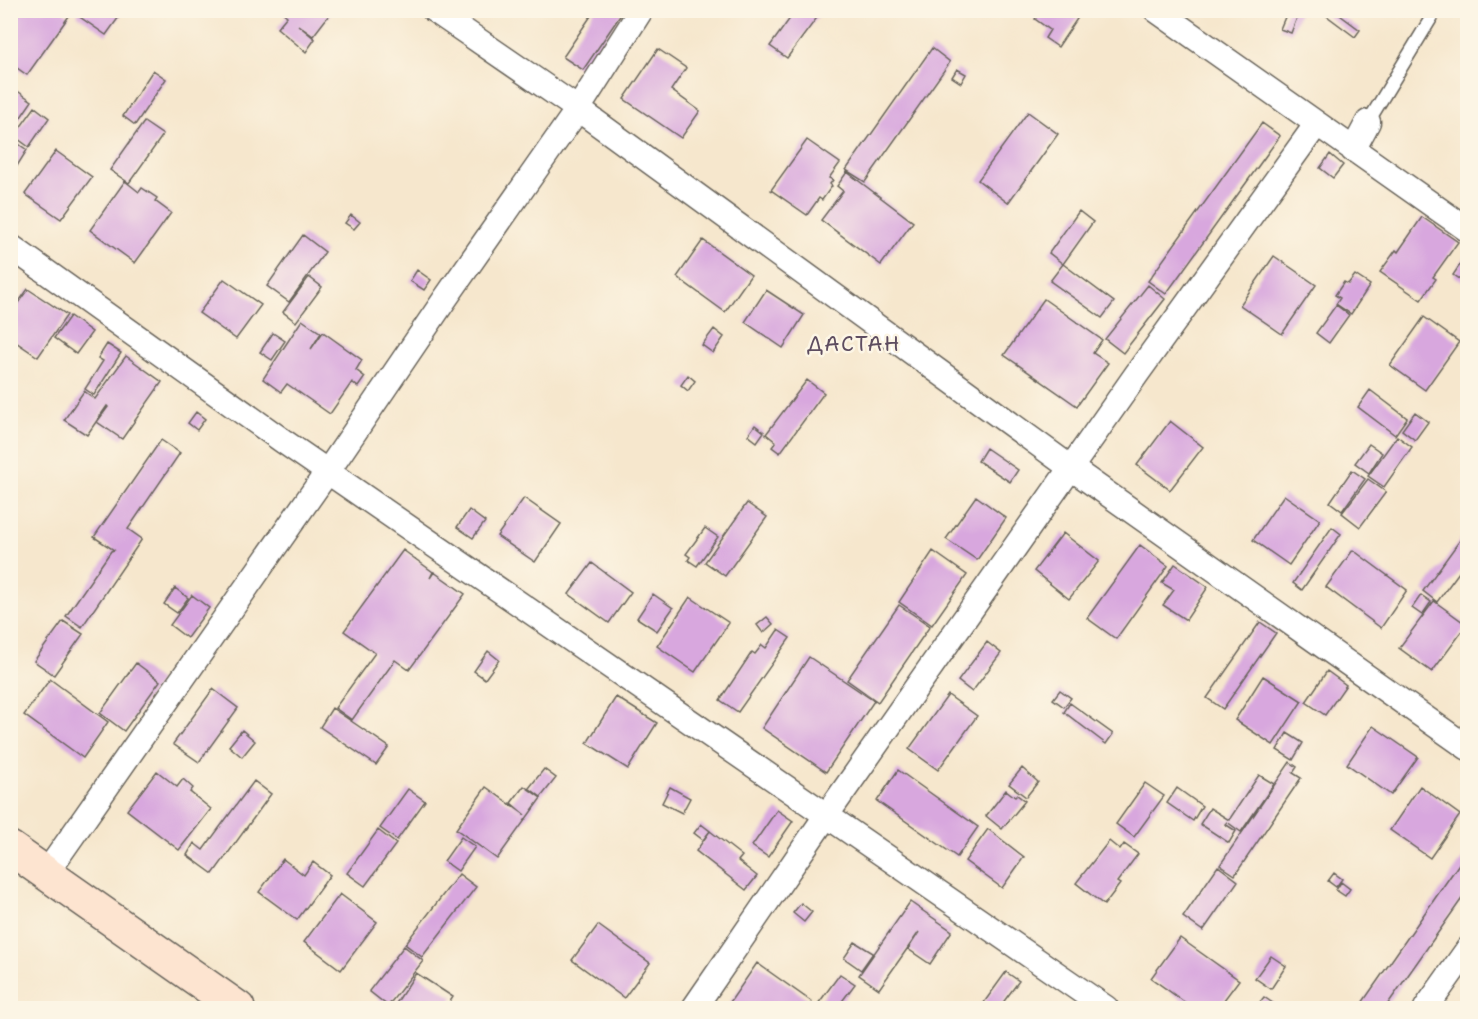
<svg xmlns="http://www.w3.org/2000/svg" width="1478" height="1019" font-family="'Shantell Sans',sans-serif">
<style>
.building{fill:#d8a7de}
.lines{fill:none;stroke-linecap:round;stroke-linejoin:round}
.service-casing{stroke:#68635a;stroke-width:15}
.minor-casing{stroke:#68635a;stroke-width:27}
.secondary-casing{stroke:#68635a;stroke-width:36}
.service{stroke:#fff;stroke-width:12}
.minor{stroke:#fff;stroke-width:24}
.secondary{stroke:#fde4d0;stroke-width:33}
.labels{text-anchor:middle;dominant-baseline:central;stroke-width:5;stroke-linejoin:round;paint-order:stroke}
.quarter-label{font-size:21px;letter-spacing:1.5px;fill:#5e4d60;stroke:#fcf5e5}
</style>
<rect width="100%" height="100%" fill="#fcf5e5"/>
<filter id="ink" filterUnits="userSpaceOnUse"><feTurbulence type="fractalNoise" baseFrequency=".0167" numOctaves="2"/><feDisplacementMap in="SourceGraphic" scale="12" xChannelSelector="R" yChannelSelector="G"/><feConvolveMatrix kernelMatrix="1 2 1 2 8 2 1 2 1" color-interpolation-filters="sRGB"/></filter>
<filter id="wash" filterUnits="userSpaceOnUse"><feTurbulence type="fractalNoise" baseFrequency=".008" numOctaves="4" result="noise"/><feDisplacementMap in="SourceGraphic" scale="24" xChannelSelector="R" yChannelSelector="G"/><feGaussianBlur stdDeviation="1.35" result="paint"/><feColorMatrix in="noise" values="0 0 0 0 0 0 0 0 0 0 0 0 0 0 0 0 0 1.4 0 .05"/><feComposite in="paint" operator="in"/></filter>
<g filter="url(#wash)">
<rect width="100%" height="100%" fill="#f6e7cd"/>
<g id="blocks">
<!-- building -->
<path class="building" d="M10 10H62L69 16 27 75 10 63Z
M81 10H124L106 35 77 15Z
M280 10H333L313 36 298 25 315 39 306 52 277 28 287 16Z
M595 10H624L583 70 563 57Z
M796 10H812L819 15 787 58 770 46Z
M1041 10H1083L1058 47 1045 38 1050 30 1035 19Z
M1288 10H1300L1291 33 1280 29Z
M1319 10H1333L1360 30 1355 37Z
M932 48 950 62 865 182 846 170Z
M658 49 686 68 671 90 700 111 681 138 624 99Z
M957 69 966 74 961 83 952 77Z
M153 70 166 79 135 125 123 116Z
M10 86 32 101 10 133Z
M35 107 49 118 29 147 14 136Z
M1028 112 1058 134 1008 203 978 180Z
M144 122 163 135 129 183 110 170Z
M1262 123 1280 136 1166 294 1148 281Z
M10 138 27 150 17 166 10 161Z
M807 140 840 163 829 178 833 180 830 184 832 186 822 200 819 198 807 215 771 190Z
M56 151 92 177 61 219 25 194Z
M1330 154 1343 165 1333 178 1320 168Z
M847 172 913 222 881 265 821 220 843 191 837 186Z
M125 181 139 192 142 188 157 198 155 201 171 213 135 263 90 230Z
M1079 211 1093 222 1063 264 1049 253Z
M351 215 360 222 354 229 345 223Z
M1422 217 1458 242 1433 277 1436 279 1421 300 1380 272 1396 250 1398 252Z
M303 235 325 252 289 302 267 286Z
M703 240 751 275 725 312 677 277Z
M1468 253V285L1453 275Z
M1274 256 1316 285 1282 334 1240 305Z
M1063 264 1114 302 1102 318 1050 281Z
M417 270 431 280 424 290 410 281Z
M1355 275 1370 285 1351 314 1336 304 1340 298 1335 295 1344 282 1348 284Z
M309 277 322 287 296 322 283 312Z
M224 279 261 305 236 339 199 313Z
M1148 285 1165 299 1123 353 1105 339Z
M28 289 67 315 38 357 10 338V314Z
M766 290 804 315 783 348 745 322Z
M1044 299 1102 340 1093 353 1108 363 1077 406 1004 355Z
M1336 305 1349 315 1329 343 1316 333Z
M70 316 92 332 76 354 54 338Z
M1424 317 1459 342 1425 390 1390 365Z
M302 320 321 333 311 349 323 332 362 360 356 370 365 377 358 387 352 382 330 414 287 384 281 392 263 379Z
M714 329 724 337 713 353 702 345Z
M273 333 285 341 272 360 260 352Z
M107 344 121 353 94 395 85 389 103 361 98 358Z
M126 356 162 382 122 439 97 422 108 407 107 406 87 435 64 420 84 391 95 399Z
M688 375 695 381 688 391 681 385Z
M807 380 824 393 780 453 772 447 776 442 766 434Z
M1370 390 1407 418 1395 435 1358 407Z
M196 412 205 419 197 430 188 423Z
M1415 412 1428 422 1415 440 1402 430Z
M1170 421 1203 447 1170 490 1137 465Z
M755 425 764 432 757 442 748 435Z
M1397 436 1412 447 1384 487 1368 476Z
M161 440 180 453 128 529 142 539 82 627 66 616 111 551 114 550 94 537Z
M1369 444 1382 453 1369 473 1355 463Z
M986 448 1018 470 1010 482 978 461Z
M1352 470 1365 479 1342 511 1330 502Z
M1368 479 1386 492 1360 527 1342 513Z
M1284 495 1320 520 1289 565 1253 540Z
M976 496 1006 518 977 560 946 539Z
M524 498 561 524 535 562 497 536Z
M747 503 767 517 725 576 705 562Z
M469 510 485 522 473 538 457 527Z
M1332 527 1341 534 1302 590 1293 583Z
M705 528 718 537 697 566 688 560 690 557 686 554Z
M1468 529V560L1437 602 1423 591Z
M1063 533 1099 561 1069 599 1034 571Z
M1140 545 1168 566 1116 639 1087 618Z
M403 550 433 572 430 578 434 572 465 594 409 670 395 660 352 720 335 708 375 653 344 631Z
M1353 550 1407 590 1381 628 1326 587Z
M933 551 967 575 932 625 899 602Z
M592 563 631 592 609 623 569 594Z
M1175 564 1208 587 1186 620 1163 605 1174 590 1162 583Z
M175 588 188 598 177 613 164 604Z
M653 594 673 608 657 631 637 618Z
M192 595 209 608 187 638 170 625Z
M1421 595 1431 602 1422 615 1412 608Z
M690 597 729 623 695 672 657 646Z
M1434 601 1467 625 1432 672 1399 648Z
M899 605 930 626 878 702 847 680Z
M767 617 773 624 763 633 757 625Z
M63 621 83 634 54 675 34 661Z
M1260 622 1276 633 1223 709 1207 698Z
M778 630 790 638 738 712 720 700 752 652 755 654 762 645 766 648Z
M987 642 1001 653 972 692 958 681Z
M488 651 499 660 485 679 474 671Z
M809 657 874 701 826 772 762 728Z
M136 663 160 681 124 731 100 713Z
M1327 671 1346 685 1325 715 1306 702Z
M1263 676 1302 701 1273 745 1235 720Z
M50 679 108 722 83 758 24 715Z
M213 689 238 708 199 762 173 744Z
M1060 690 1071 698 1064 707 1053 699Z
M948 695 977 716 938 770 909 749Z
M616 697 657 723 628 769 587 743Z
M1070 703 1113 734 1106 744 1064 712Z
M332 708 389 747 376 765 320 727Z
M1373 726 1418 757 1391 795 1347 764Z
M242 730 255 741 242 757 229 746Z
M1287 733 1303 743 1293 760 1277 750Z
M1290 762 1297 767 1293 773 1301 778 1235 875 1220 865Z
M1022 768 1038 782 1026 797 1009 784Z
M544 769 556 778 541 797 529 788Z
M898 770 978 827 957 857 877 801Z
M157 771 177 787 183 779 193 788 190 792 211 809 179 850 127 810Z
M1259 775 1274 784 1241 832 1227 822 1225 824 1236 831 1229 843 1200 824 1210 808 1229 820Z
M254 781 271 794 213 874 187 855 194 843 203 850Z
M1145 783 1164 796 1134 837 1116 824Z
M524 786 541 798 497 859 456 829 486 787 525 815 511 803Z
M1420 786 1460 815 1430 858 1390 830Z
M670 787 690 798 682 813 662 803Z
M1177 788 1202 806 1193 821 1167 803Z
M408 789 425 801 397 840 380 828Z
M1006 790 1015 797 1017 795 1025 801 1002 829 986 816Z
M777 810 793 821 768 857 752 846Z
M701 824 710 831 703 840 694 833Z
M988 829 1024 857 1002 888 965 861Z
M378 830 396 844 365 886 347 873Z
M710 831 742 856 738 861 757 876 746 890 696 851Z
M461 837 475 847 458 871 444 861Z
M1109 841 1120 850 1124 844 1138 854 1117 882 1120 884 1104 905 1076 883Z
M1468 851V890L1385 1008H1370L1362 1003Z
M283 859 304 875 313 862 330 875 297 920 259 892Z
M1218 866 1238 881 1203 931 1183 917Z
M1334 873 1342 879 1336 887 1328 881Z
M459 874 476 887 422 957 405 944Z
M1341 882 1350 889 1345 896 1336 890Z
M340 894 377 922 341 970 304 942Z
M910 902 952 931 930 964 908 949 919 932 879 989 859 975Z
M801 903 812 912 804 922 793 913Z
M598 925 650 963 624 998 572 960Z
M1180 938 1239 980 1218 1008H1193L1151 978Z
M855 942 873 953 861 970 844 958Z
M404 946 423 961 388 1006 369 991Z
M1271 956 1286 966 1271 989 1255 978Z
M757 963 812 1002 808 1008H738L730 1002Z
M1006 972 1019 981 999 1008H980Z
M416 973 453 997 446 1008H393Z
M840 974 855 984 837 1008H815Z
M1264 997 1280 1008H1255Z"/>
</g>
</g>
<g filter="url(#ink)">
<use href="#blocks" fill-opacity="0" stroke="#68635a" stroke-width="1.5"/>
<g class="lines">
<!-- service casing -->
<g class="service-casing">
<path id="service" d="M1368 122 1436 10"/>
</g>
<!-- minor casing -->
<g class="minor-casing">
<path id="minor" d="M434 10 578 109 1071 468 1468 748
M1156 10 1468 230
M1353 150 1368 122
M10 246 283 441 1106 1008
M47 872 328 471 445 299 578 109 641 10
M694 1008 826 816 1136 375 1316 125
M1426 1008 1468 949"/>
</g>
<!-- secondary casing -->
<g class="secondary-casing">
<path id="secondary" d="M10 848 238 1008"/>
</g>
<!-- service -->
<use href="#service" class="service"/>
<!-- minor -->
<use href="#minor" class="minor"/>
<!-- secondary -->
<use href="#secondary" class="secondary"/>
</g>
</g>
<g class="labels">
<!-- quarter labels -->
<g class="quarter-label">
<text x="854" y="344">ДАСТАН</text>
</g>
</g>
<!-- margin -->
<rect width="1478" height="1019" fill="none" stroke="#fcf5e5" stroke-width="36"/>
</svg>
